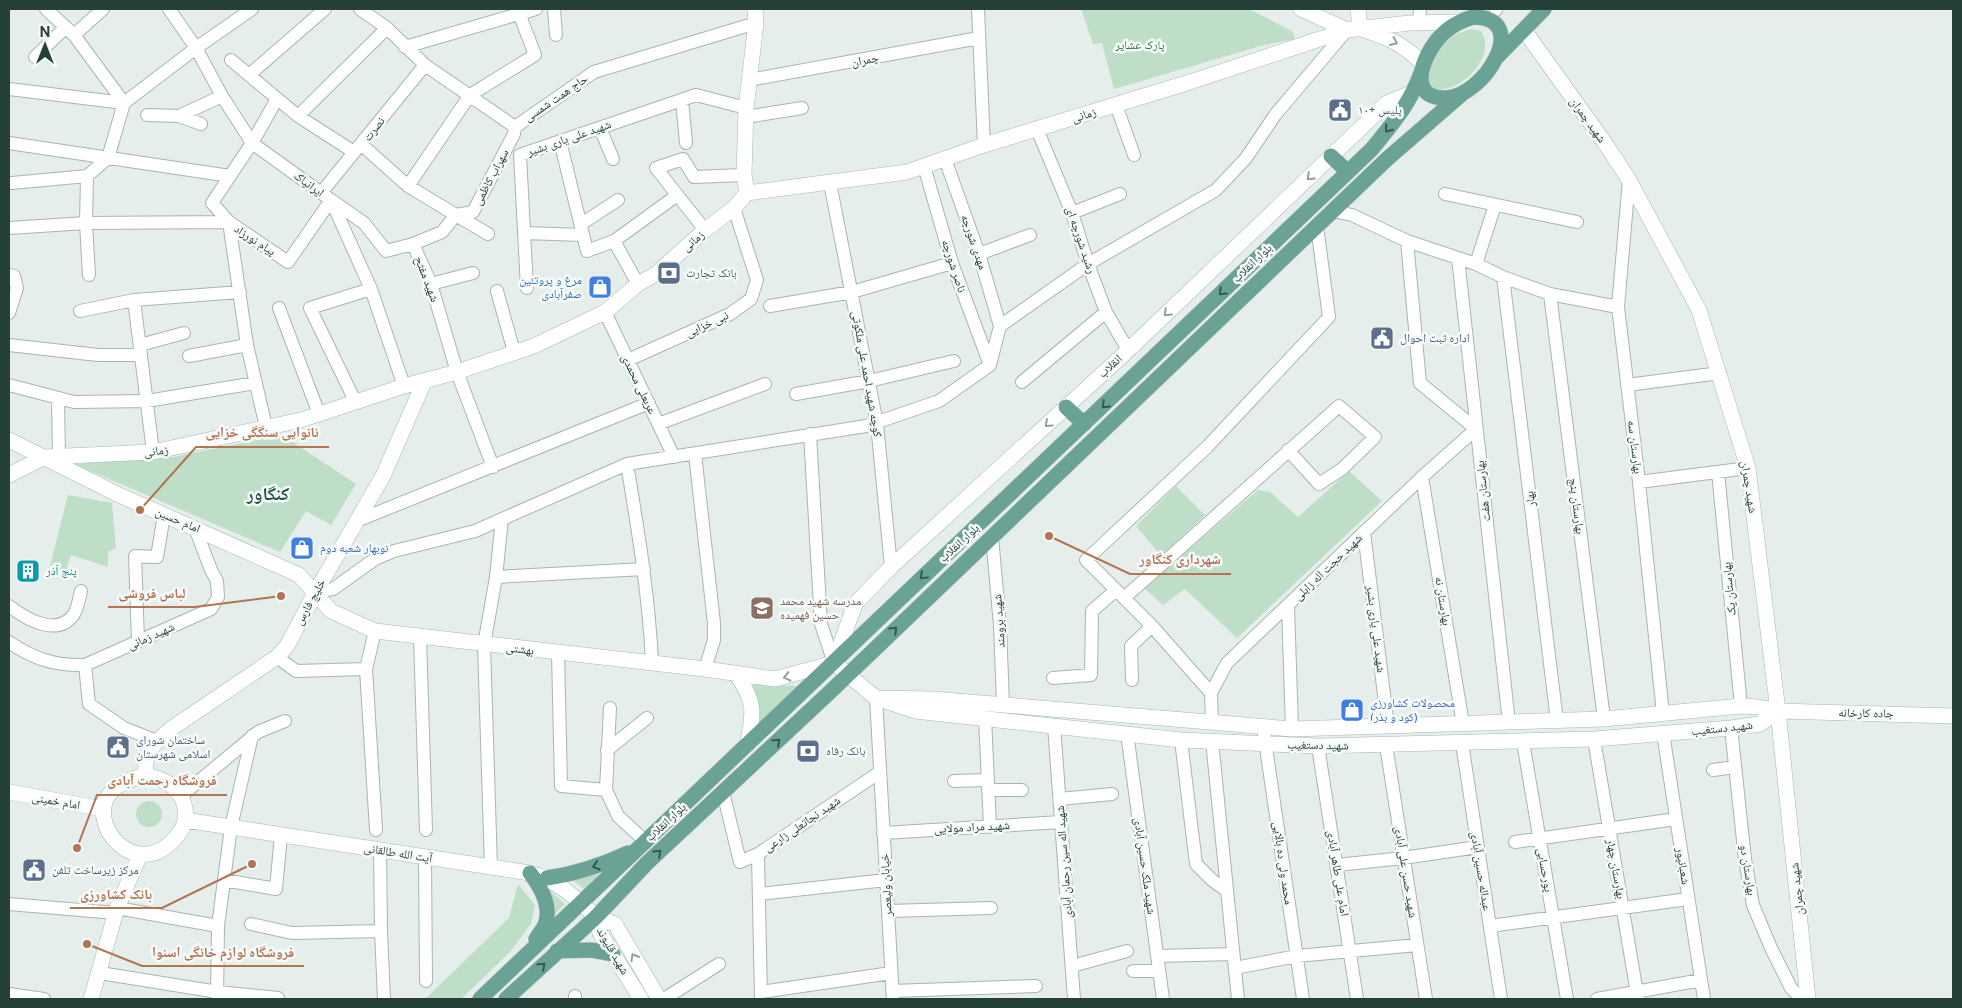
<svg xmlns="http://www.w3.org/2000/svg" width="1962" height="1008" font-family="'Public Sans','Noto Naskh Arabic',sans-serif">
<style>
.green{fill:#bedec8}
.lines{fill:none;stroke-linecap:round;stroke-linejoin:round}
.street-casing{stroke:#a7b6b1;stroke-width:14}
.secondary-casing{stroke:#a3b9b2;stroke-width:16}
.primary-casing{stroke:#c2cac8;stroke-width:16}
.street{stroke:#fff;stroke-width:12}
.secondary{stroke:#fff;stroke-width:15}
.primary{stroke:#6aa296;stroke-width:15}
.oneway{stroke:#92a09c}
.oneway2{stroke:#365850}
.labels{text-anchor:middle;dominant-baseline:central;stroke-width:5;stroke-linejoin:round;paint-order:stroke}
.park-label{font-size:12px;fill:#2f764d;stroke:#f6faf8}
.street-label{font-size:12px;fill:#244039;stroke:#f6faf8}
.service-label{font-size:12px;fill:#4e5e75;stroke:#f6faf8;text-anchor:start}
.shop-label{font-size:12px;fill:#366cbe;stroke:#f6faf8;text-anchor:start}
.culture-label{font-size:12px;fill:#0d838f;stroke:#f6faf8;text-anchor:start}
.education-label{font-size:12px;fill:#785e54;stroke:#f6faf8;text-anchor:start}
.district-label{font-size:18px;font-weight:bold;fill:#205247;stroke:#f6faf8}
.leader{fill:none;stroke:#b27455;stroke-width:2}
.callout-dot{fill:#b27455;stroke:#f6faf8;stroke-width:2}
.callout-label{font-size:14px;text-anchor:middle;font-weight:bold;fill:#b27455;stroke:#f6faf8;stroke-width:5;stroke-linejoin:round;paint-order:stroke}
</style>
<rect width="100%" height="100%" fill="#e5eeea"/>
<!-- green -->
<path class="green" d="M1081 9H1249L1292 31 1295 39 1264 45 1114 89 1102 43 1093 44Z
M1471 29 1481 31C1498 56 1459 97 1430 88 1427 81 1428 77 1430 69 1436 46 1448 36 1471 29Z
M282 435 356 484 331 525 306 511 280 552 74 464 173 457Z
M1349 471 1382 501 1237 638 1185 589 1163 605 1144 588 1258 490 1270 492 1298 517Z
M1176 486 1205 515 1161 556 1136 526Z
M68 495 112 503 116 548 108 552V567L71 555 63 578 49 570Z
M751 684 800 686 757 728Z
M136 814a13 13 0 1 1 26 0a13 13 0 1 1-26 0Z
M603 870 584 889 570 878Z
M518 884 535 905 531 924 509 953 461 999H425L509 918Z
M547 888 565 904 550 919Z"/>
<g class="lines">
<!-- street casing -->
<g class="street-casing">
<path id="street" d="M46 9 74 35 124 103 108 158 87 176 86 223 89 275
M169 9 196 48 222 96 252 143 331 200 371 289 404 386
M360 9 387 28 425 65 515 127 594 72 756 23
M554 9 556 35
M978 9 984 145
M1496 9V10
M1419 23 1420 9
M74 35 103 9
M405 47 536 9
M35 57 66 27
M231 60 298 116 354 152
M249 75 325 9
M749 80 979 38
M9 89 124 103 196 48 252 9
M682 100 686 143
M1116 105 1134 155
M147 115 179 116 201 124
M179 116 222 96
M298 116 387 28
M746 117 802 108
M600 128 613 159
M1037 129 1072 213 1088 264 1106 312 1128 350
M560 141 587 251 614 241 638 284
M9 143 230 176
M362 145 408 186 456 215 473 212 514 134 515 127
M945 159 979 254 1000 326
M924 166 952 263 990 365
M1629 180 1618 307 1639 482 1663 714
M12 183 87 176
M830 183 877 424 891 567
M408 186 470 95 535 55 519 13
M321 193 425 65
M1445 194 1577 222
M1333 211 1352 215 1407 241 1476 264 1503 277 1550 294 1618 307
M1072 213 1120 194
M581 224 618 200
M9 228 86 223 229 222 288 262 331 200 364 223 386 251 413 244
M705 230 656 168 683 159 694 177 744 175
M524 233 583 235
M488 234 456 215 442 232 413 244 431 284 457 372 493 467
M614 241 676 196
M979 254 1030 235
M1458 258 1509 723
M1476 264 1495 205
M9 275 14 276 17 288 9 313
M1503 277 1557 721
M431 284 473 273
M527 288 520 155 696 95 746 108
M497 291 514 352
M1550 294 1604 719
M134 300 153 452
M770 306 852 292 952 263
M279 308 319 414
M80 311 134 300 240 292
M605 312 674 457
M9 345 98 355H141
M140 345 184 333
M189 356 247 345
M628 360 730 314 751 299 757 280 734 208
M1022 382 1106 312
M9 385 74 402 147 401 256 383
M1627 385 1720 373
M796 394 869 381 954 361
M58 398 59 457
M356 403 310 308 371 289
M658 424 765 384
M266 427 247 345 229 222 212 203 252 143 277 99
M810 434 821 624 834 663
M695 454 714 623V640L705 669
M627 464C638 530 649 596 652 663
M1718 472 1741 706
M1422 477 1463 724
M1639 482 1748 468
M359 520 649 403
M1364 532 1388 727
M992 537 1000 625 1003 705
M496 577 644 569
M315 593 333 589 375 559 394 551 475 531 627 464 866 426 939 401 990 365 1000 326 1088 264 1216 190 1246 158 1275 115 1347 30
M1124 598 1339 406 1375 437 1342 469 1319 484 1288 450
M9 606C26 619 58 638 74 614 78 608 79 598 81 591
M1288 606 1292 729
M375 631 366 669 376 830
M420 637 426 830
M138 641 135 556 157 557 164 515
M9 642C33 659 56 666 85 665L211 609 218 597 217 581 211 570 195 528
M558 653 561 786 606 790
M277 657 296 671 366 669
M85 665 89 704 124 728 157 741
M1053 678 1091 675 1092 611 1116 590
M1132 680 1131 646 1152 626
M1211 693 1152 626 1086 560 1207 447 1329 317 1317 226
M876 698 893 999
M610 708 606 790 618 816 646 842
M985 718 990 826
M1212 722 1211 693 1227 663 1422 477 1476 429 1420 383 1407 241
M1054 725 1074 999
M1731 728 1745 859 1753 905 1771 948 1791 988 1802 999
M1127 733 1163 999
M1663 733 1704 999
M1264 734 1303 999
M1594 739 1638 999
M1181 740 1196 864 1212 880 1227 891
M1212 741 1238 999
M1523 742 1567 999
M1462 743 1501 999
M1386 745 1426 999
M1318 746 1357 999
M607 750 647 718
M1713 770 1735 767
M954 781 988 780
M988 790H1022
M723 792 740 862 758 854 880 772
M181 796 258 732 285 721
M1060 799 1112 794
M883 833 1061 822
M1515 842 1676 819
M380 850 381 931 384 999
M758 854 761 999
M425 857 426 981
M1337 865 1403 858 1478 847
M491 867 484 645 496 577 502 519
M224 880 276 889 281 835
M759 894 886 880
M9 904 116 913
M117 908 218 926
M888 911 991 908
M251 924 292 933 381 931
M1490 926 1688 899
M1157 956 1233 954
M1072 966 1127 951
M1235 968 1297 956 1417 945
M1133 971H1159
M100 973 218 992 278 998
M892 991 1036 986
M761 992 891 973
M9 994 44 999
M217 999 218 926 231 827 252 736
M575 999V996
M664 999 719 964
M1597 999 1701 980"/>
</g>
<!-- secondary casing -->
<g class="secondary-casing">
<path id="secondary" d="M1301 9 1347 30
M1358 9 1360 29
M1364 30C1391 39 1403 44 1423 64
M1524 30 1605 143 1629 180 1699 310 1748 468 1778 711 1808 999
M747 193 744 175 746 108 756 23 755 9
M9 440 117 494 299 575 331 611 375 631 705 669 775 679 834 663
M9 475 45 457 153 452 301 420 404 386 457 372 534 346 605 312 638 284 656 274 705 230 734 208 747 193 907 172 984 145 1190 82 1347 30 1410 23 1459 22
M834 663 855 604 891 567 1122 356 1387 103 1414 92
M839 667 876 698
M736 674C756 702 754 713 747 745
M876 698 933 699 1292 729 1604 719 1741 706 1758 707 1778 711 1760 724 1731 728 1594 739 1318 746 1181 740 915 711Z
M1778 711 1953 716
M146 775C143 751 155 743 172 728L277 657 287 646 315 593 383 476 424 382
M146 775C155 778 166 780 173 787 187 799 190 820 178 835 137 887 82 821 112 791 121 782 133 778 146 775Z
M9 792 103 809
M185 820 530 873C559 881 574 897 596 917
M596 917 615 924 659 999
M596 917 600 933 641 999
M91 999 117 908 140 855"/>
</g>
<!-- primary casing -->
<g class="primary-casing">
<path id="primary" d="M1473 17C1533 17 1484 98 1445 98 1402 98 1426 47 1446 31 1454 24 1463 20 1473 17Z
M1498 56 1544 9
M1331 156 1348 172
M1066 407 1084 424
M530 873C540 886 551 904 546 922 545 927 539 934 536 939
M547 878C575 874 602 865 628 853
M557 951 591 950 613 954
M480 999 1372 149C1392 124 1410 104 1421 73
M506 999 596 917 647 863 831 691 1317 226 1387 159 1463 93"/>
</g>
<!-- street -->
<use href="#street" class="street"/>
<!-- secondary -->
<use href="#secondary" class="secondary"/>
<!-- primary -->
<use href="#primary" class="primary"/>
</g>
<!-- one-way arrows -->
<defs><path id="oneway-chevron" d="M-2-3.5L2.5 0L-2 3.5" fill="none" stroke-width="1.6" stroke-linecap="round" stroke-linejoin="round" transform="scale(1.25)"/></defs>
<g class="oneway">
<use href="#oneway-chevron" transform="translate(1394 42) rotate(25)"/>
<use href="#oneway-chevron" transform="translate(1310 177) rotate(136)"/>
<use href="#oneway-chevron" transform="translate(1167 313) rotate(136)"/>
<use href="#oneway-chevron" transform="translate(1048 424) rotate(138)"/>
<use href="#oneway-chevron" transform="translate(787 677) rotate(167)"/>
<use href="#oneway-chevron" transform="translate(634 957) rotate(-120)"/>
</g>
<g class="oneway2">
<use href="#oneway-chevron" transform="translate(1388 129) rotate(129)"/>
<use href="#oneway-chevron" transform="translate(1222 292) rotate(136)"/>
<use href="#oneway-chevron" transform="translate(1105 405) rotate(136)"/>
<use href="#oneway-chevron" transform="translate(923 576) rotate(137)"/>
<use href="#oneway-chevron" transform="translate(894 630) rotate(-44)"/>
<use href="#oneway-chevron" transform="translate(777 742) rotate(-43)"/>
<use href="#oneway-chevron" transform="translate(658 853) rotate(-43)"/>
<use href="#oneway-chevron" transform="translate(596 866) rotate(163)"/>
<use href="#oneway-chevron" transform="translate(542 966) rotate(-43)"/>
</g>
<!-- icons -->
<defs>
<g id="civic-square" transform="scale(1.25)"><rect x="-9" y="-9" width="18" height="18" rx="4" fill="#5c6f8a" stroke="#f6faf8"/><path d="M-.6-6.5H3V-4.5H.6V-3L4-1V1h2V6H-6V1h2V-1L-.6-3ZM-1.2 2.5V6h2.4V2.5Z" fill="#fff"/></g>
<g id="bank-square" transform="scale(1.25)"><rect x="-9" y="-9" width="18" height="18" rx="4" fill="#5c6f8a" stroke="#f6faf8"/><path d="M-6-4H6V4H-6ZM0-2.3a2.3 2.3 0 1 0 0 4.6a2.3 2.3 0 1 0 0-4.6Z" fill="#fff"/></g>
<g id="shop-square" transform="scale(1.25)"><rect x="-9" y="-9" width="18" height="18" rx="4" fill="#3f7fe0" stroke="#f6faf8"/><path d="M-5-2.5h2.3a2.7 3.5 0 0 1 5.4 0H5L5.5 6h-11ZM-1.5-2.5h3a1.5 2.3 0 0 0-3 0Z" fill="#fff"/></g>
<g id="building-square" transform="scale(1.25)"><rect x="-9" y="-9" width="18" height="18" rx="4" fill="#0f9aa8" stroke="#f6faf8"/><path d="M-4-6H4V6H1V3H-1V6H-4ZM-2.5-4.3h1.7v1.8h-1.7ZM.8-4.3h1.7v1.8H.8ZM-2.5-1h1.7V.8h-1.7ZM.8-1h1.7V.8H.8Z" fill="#fff"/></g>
<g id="school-square" transform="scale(1.25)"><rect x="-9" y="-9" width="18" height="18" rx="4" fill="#8d6e63" stroke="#f6faf8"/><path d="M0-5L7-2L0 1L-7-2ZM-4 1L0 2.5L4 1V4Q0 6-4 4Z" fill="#fff"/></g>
</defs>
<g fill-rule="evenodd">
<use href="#civic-square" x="1340" y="110"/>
<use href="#bank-square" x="669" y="273"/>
<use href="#shop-square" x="600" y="287"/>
<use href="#civic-square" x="1382" y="338"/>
<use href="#shop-square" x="302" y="548"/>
<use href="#building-square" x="28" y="571"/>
<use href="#school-square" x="762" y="608"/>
<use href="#shop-square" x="1352" y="710"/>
<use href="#civic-square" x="118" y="747"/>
<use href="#bank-square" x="808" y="751"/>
<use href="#civic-square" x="34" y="870"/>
</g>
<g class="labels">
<!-- park labels -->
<g class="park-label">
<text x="1140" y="45">پارک عشایر</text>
</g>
<!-- street labels -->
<g class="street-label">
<text transform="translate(865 60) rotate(-11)">چمران</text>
<text transform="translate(556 98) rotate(-34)">حاج همت شمسی</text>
<text transform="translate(1084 115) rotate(-17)">زمانی</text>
<text transform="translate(1588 120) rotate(54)">شهید چمران</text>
<text transform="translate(374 129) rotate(-52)">نصرت</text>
<text transform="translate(569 138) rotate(-19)">شهید علی یاری بشیر</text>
<text transform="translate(491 177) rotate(-62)">سهراب کاظمی</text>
<text transform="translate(309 184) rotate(36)">ایرانپاک</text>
<text transform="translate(255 240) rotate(33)">پیام نورزاد</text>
<text transform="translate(1081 240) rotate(71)">رشید شورچه ای</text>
<text transform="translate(693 241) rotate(-41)">زمانی</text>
<text transform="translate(974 242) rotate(71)">مهدی شورچه</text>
<text transform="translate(1252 263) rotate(-44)">بلوار انقلاب</text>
<text transform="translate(954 266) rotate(72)">ناصر شورچه</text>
<text transform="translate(427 279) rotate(69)">شهید مفتح</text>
<text transform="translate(707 324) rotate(-25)">نبی خزایی</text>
<text transform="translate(1110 366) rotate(-43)">انقلاب</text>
<text transform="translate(867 374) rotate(80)">کوچه شهید احمد علی ملکوتی</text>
<text transform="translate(639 384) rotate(64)">عربعلی محمدی</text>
<text transform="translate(1635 447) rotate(83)">بهارستان سه</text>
<text transform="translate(156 451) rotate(-7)">زمانی</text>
<text transform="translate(1749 487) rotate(81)">شهید چمران</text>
<text transform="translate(1483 491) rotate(-96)">بهارستان هفت</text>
<text transform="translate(1530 499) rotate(-97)">بهار</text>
<text transform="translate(1577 506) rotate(83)">بهارستان پنج</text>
<text transform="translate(178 520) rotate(23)">امام حسین</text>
<text transform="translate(959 543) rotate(-43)">بلوار انقلاب</text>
<text transform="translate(1328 567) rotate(-44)">شهید حجت اله زابلی</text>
<text transform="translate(1729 589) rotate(-96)">بهارستان یک</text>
<text transform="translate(1443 601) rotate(81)">بهارستان نه</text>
<text transform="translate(310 602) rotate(-61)">خلیج فارس</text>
<text transform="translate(999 621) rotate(-94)">شهید برومند</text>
<text transform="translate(1376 629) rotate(83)">شهید علی یاری بشیر</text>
<text transform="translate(151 636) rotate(-24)">شهید زمانی</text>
<text transform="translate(520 649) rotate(7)">بهشتی</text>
<text transform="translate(1866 713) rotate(1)">جاده کارخانه</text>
<text transform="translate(1722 728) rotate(-6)">شهید دستغیب</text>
<text transform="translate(1318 745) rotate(1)">شهید دستغیب</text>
<text transform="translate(56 801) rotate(10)">امام خمینی</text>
<text transform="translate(666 822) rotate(-43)">بلوار انقلاب</text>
<text transform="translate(802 824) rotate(-34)">شهید نجاتعلی زارعی</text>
<text transform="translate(972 827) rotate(-3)">شهید مراد مولایی</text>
<text transform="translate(398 853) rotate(9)">آیت الله طالقانی</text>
<text transform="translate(1064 862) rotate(-94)">شهید اله سین رحمان آبادی</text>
<text transform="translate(1283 863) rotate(82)">محمد ولی ده بالایی</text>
<text transform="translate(1145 866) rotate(82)">شهید ملک حسین آبادی</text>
<text transform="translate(1683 866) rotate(81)">شعبانپور</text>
<text transform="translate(1616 869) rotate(80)">بهارستان چهار</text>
<text transform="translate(1545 870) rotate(80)">پورحسابی</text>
<text transform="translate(1748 870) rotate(81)">بهارستان دو</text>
<text transform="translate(1481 871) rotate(81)">عبداله حسین آبادی</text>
<text transform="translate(1406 872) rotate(81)">شهید حسن علی آبادی</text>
<text transform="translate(1338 873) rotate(81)">امام علی طاهر آبادی</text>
<text transform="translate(886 885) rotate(-93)">خیابان ولیعصر</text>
<text transform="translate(1797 889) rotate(-96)">شهید چمران</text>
<text transform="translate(613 951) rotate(60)">شهید قلیوند</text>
</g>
<!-- service labels -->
<g class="service-label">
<text x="1358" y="110">پلیس +۱۰</text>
<text x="686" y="273">بانک تجارت</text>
<text x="1400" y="338">اداره ثبت احوال</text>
<text x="136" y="740">ساختمان شورای<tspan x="136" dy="14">اسلامی شهرستان</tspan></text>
<text x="826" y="751">بانک رفاه</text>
<text x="52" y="870">مرکز زیرساخت تلفن</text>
</g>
<!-- shop labels -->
<g class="shop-label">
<text x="582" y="280" text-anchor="end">مرغ و پروتئین<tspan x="582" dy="14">صفرآبادی</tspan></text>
<text x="320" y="548">نوبهار شعبه دوم</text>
<text x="1370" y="703">محصولات کشاورزی<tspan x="1370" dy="14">(کود و بذر)</tspan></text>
</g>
<!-- culture labels -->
<g class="culture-label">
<text x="46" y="571">پنج آذر</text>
</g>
<!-- education labels -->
<g class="education-label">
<text x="780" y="601">مدرسه شهید محمد<tspan x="780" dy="14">حسین فهمیده</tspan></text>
</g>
<!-- district labels -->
<g class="district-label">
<text x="268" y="493">کنگاور</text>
</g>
</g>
<!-- callouts -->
<path class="leader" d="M140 510L196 447H329M1049 536L1130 574H1231M281 596L195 607H108M77 848L97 795H227M252 864L162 908H70M87 944L142 966H304"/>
<g class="callout-dot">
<circle cx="140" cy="510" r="5"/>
<circle cx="1049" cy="536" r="5"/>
<circle cx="281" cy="596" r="5"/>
<circle cx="77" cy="848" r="5"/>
<circle cx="252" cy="864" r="5"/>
<circle cx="87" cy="944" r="5"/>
</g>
<g class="callout-label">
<text x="262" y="437">نانوایی سنگگی خزایی</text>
<text x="1180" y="564">شهرداری کنگاور</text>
<text x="152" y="598">لباس فروشی</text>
<text x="162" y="785">فروشگاه رحمت آبادی</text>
<text x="116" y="899">بانک کشاورزی</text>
<text x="223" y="957">فروشگاه لوازم خانگی اسنوا</text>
</g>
<!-- border -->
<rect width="1962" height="1008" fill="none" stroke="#244039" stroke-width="20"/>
<!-- north arrow -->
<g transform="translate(45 45)" stroke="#f6faf8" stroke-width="4" paint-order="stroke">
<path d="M0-4L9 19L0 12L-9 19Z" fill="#244039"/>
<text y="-8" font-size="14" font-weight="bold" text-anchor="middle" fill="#244039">N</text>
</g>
</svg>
